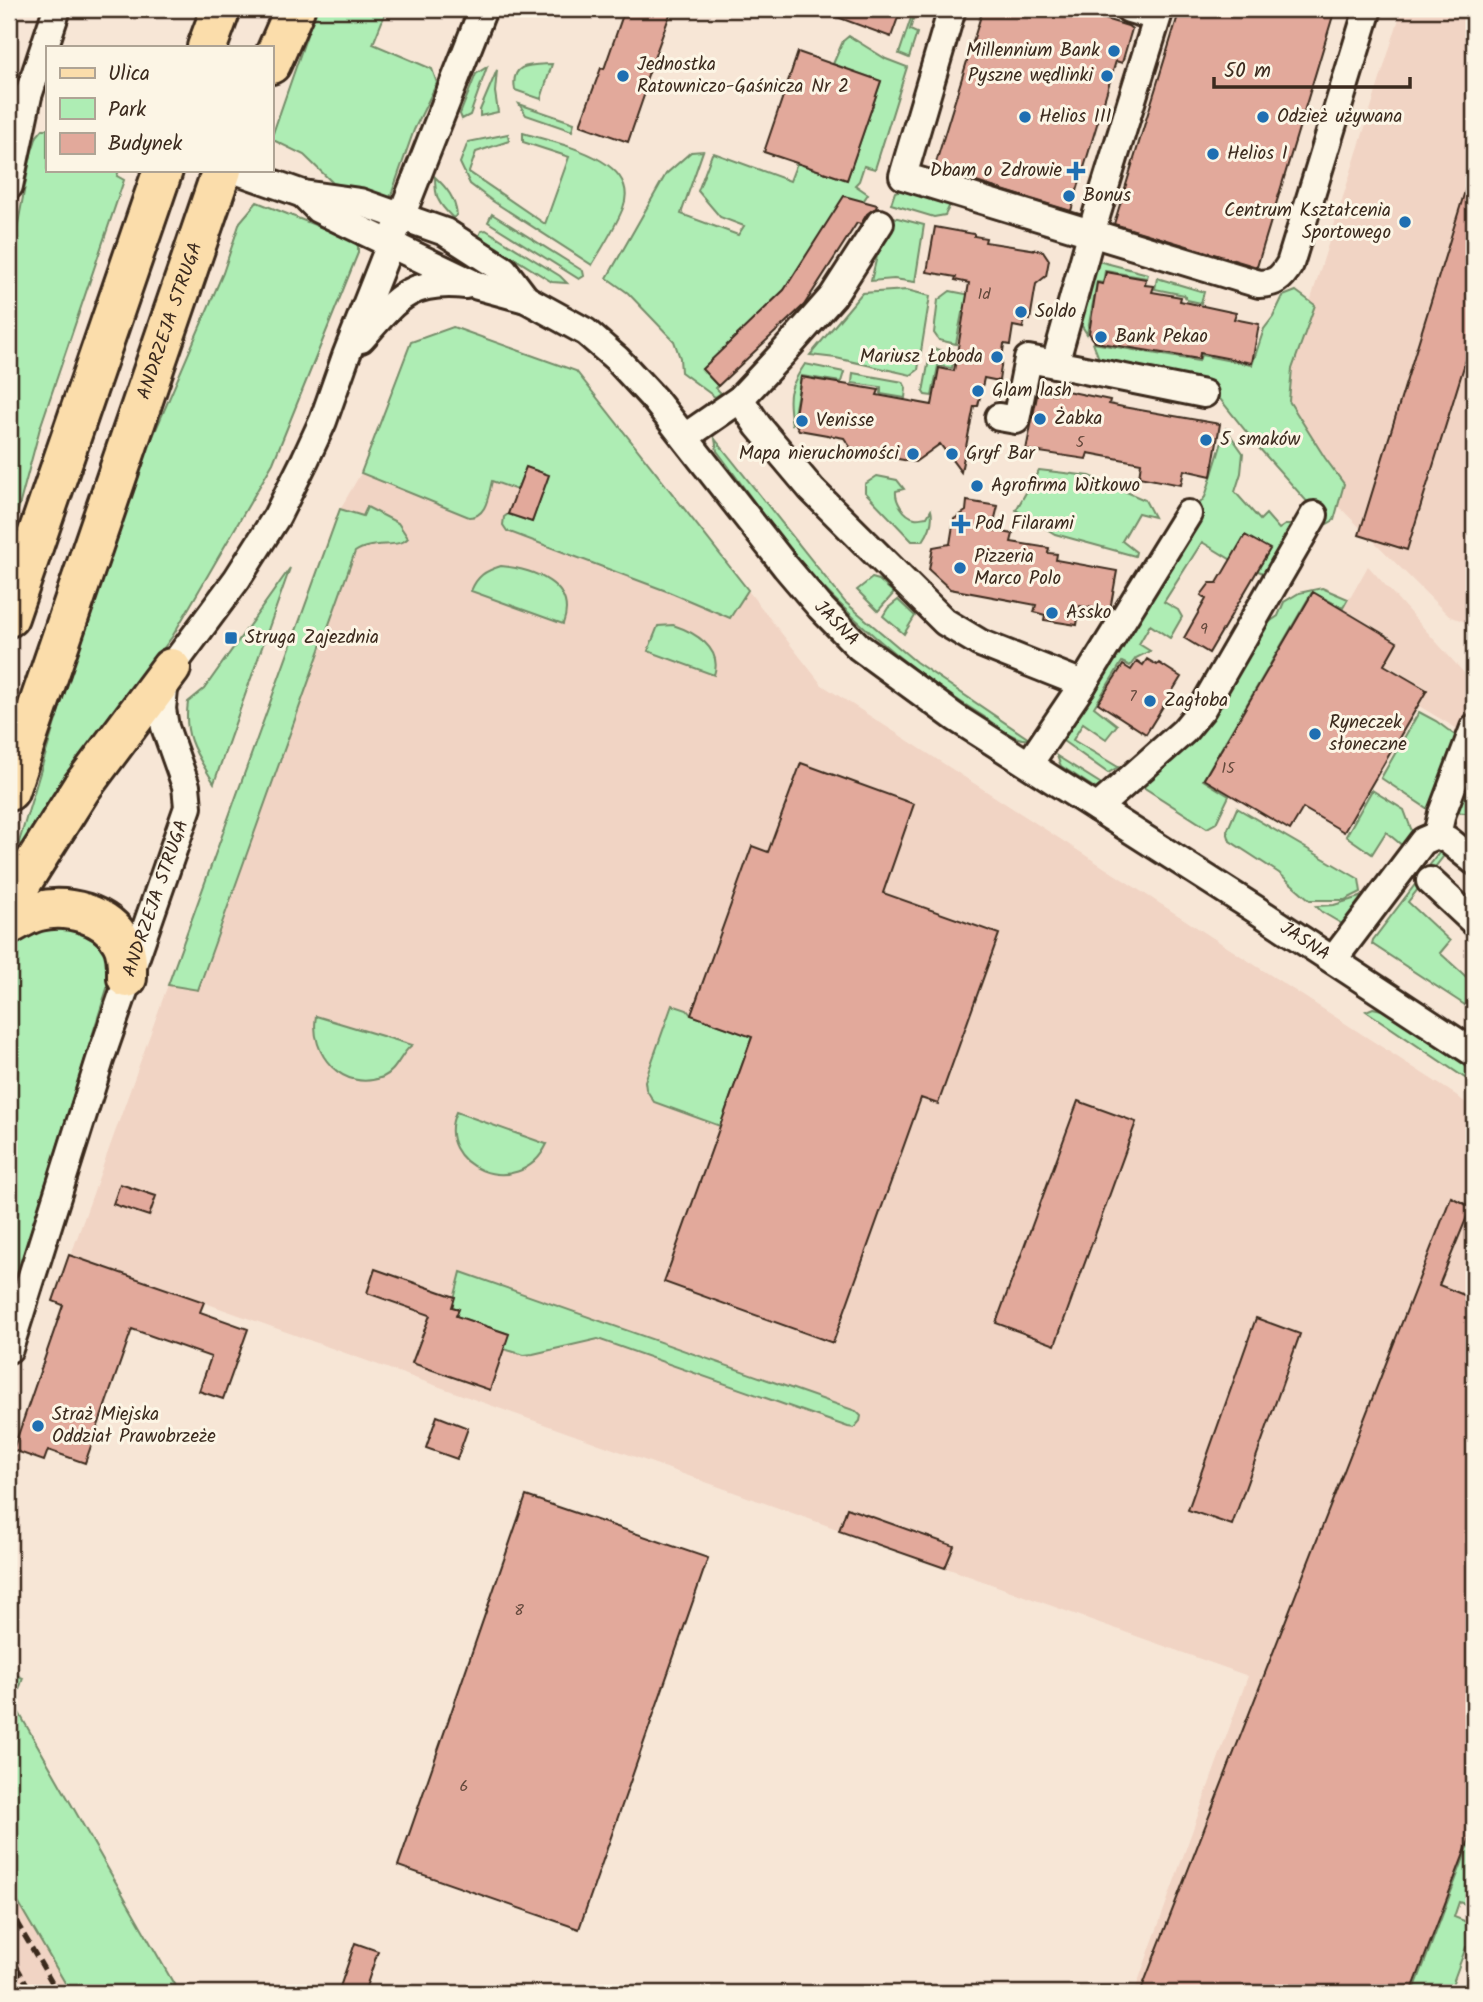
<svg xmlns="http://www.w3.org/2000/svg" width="1483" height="2002" font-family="Kalam,sans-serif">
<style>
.built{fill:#f1d4c4}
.green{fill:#aeedb4;stroke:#748c69;stroke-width:2}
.building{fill:#e2a99b;stroke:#3b2a1e;stroke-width:2}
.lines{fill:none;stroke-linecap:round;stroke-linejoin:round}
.street-casing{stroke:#3b2a1e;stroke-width:32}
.primary-casing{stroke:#3b2a1e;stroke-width:44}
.street{stroke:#fcf5e5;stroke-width:26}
.primary{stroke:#fbddab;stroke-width:38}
.rail{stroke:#3b2a1e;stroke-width:5;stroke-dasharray:10 5;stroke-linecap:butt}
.poi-dot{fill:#1f6fb2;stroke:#fcf5e5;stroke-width:2.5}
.labels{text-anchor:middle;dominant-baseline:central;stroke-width:6;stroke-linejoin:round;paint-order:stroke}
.number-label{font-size:16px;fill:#654a3d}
.poi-label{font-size:19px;fill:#3b2a1e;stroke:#fcf5e5;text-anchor:start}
.street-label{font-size:19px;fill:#3b2a1e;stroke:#fcf5e5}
</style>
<rect width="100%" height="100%" fill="#f7e6d6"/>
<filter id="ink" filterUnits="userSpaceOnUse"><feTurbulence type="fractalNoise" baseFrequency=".0143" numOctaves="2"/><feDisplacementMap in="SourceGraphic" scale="14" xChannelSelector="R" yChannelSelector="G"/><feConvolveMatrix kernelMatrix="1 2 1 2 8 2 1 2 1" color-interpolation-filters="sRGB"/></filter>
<g filter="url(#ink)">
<!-- built -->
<path class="built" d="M1402 9H1474V625L1449 616 1268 436Z
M453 327 576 371 822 685 1456 1095 1474 1110V1856L1421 1993H1134L1248 1676 71 1255 336 516 361 473 411 342Z
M1368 566 1474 684V719L1466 734 1419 706 1428 689 1385 664 1398 641 1344 609Z
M9 1887 71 1993H9Z"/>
<!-- green -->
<path class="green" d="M316 9H387L373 44 432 69 437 83 414 130 390 198 333 183 304 155 271 139Z
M901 9H916L910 30 917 33 909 58 899 54 912 15 900 11Z
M849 36 886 59 907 67 875 169 864 166 859 181 855 185 868 194 851 219 785 289 702 369 718 386 716 388 721 393 715 397 681 372 680 358 674 341 628 293 607 278 666 174 691 152 703 151 681 214 738 235 744 226 720 217 698 191 712 154 714 153 790 181 797 163 847 180 881 81 833 64 843 41Z
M552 64 541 99 515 90C510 62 532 65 552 64Z
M487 67 470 115 462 119 460 114 476 74Z
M497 70 495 92 498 112 480 116V110Z
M519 104 574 123 572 131 526 115Z
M43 129H47V170H119L117 176 124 180 40 428 9 544V272L31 154 37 136Z
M523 133C555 143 642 159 623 208 615 228 602 248 592 265L491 200 470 184 460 163 468 142 508 134 509 141 476 152 469 172 545 224 569 157 523 142Z
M435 177C447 188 455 198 457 215L453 218C438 203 435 198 435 177Z
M903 189 950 205 945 215 934 217 891 204 895 192Z
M257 202 353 240 358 246V253L273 463 172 637 119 708 21 852 19 842 68 680 139 469 223 273 240 222Z
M492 214 583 271 584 276 579 279 488 222Z
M890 216 924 225 915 282 894 279 871 281 879 248Z
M486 230 560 276 567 283 552 282 479 236 481 231Z
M1094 260 1148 274 1147 278 1105 271 1103 283 1097 282 1087 334 1080 323 1086 279Z
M1157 278 1204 292 1201 303 1187 300 1184 295 1155 289Z
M907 290 930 296 918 370 911 375 836 358 810 355 862 293Z
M950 291 981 297 977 315 962 313 956 344 939 340 934 333 938 300Z
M1296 291 1315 305 1292 369 1289 401 1325 458 1344 484 1334 520 1327 524 1260 449 1212 389 1103 369 1093 343 1199 361 1201 355 1252 365 1264 329 1273 317 1283 296Z
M453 327 576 371 748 590 730 618 669 592 507 531 503 525 504 517 508 514 532 522 548 476 526 467 517 490 492 481C488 496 487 517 469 517L361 473 411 342Z
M936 349 955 355 952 368 938 366 932 396 925 395 923 392 930 354Z
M805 364 844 372 841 382 801 376 792 425C787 395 788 389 805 364Z
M853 373 903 382 906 388 905 398 881 394V387L852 383Z
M1226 429 1243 453 1241 473 1235 492 1260 520 1266 514 1279 529 1285 525H1292C1285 541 1277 562 1263 573L1230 559 1202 542 1164 602 1178 610 1182 617 1170 638 1150 625 1139 644 1150 651 1136 658 1130 666 1122 662 1094 707 1117 725 1106 739 1083 723 1073 740 1118 767 1108 773 1063 741 1156 589 1192 513 1205 497Z
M715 439 845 602 916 662 1029 739C1015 742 995 724 983 716 920 678 865 632 814 578 780 541 748 492 717 451Z
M1039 470 1090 476 1145 500 1154 517 1138 513 1122 541 1136 552 1135 556 1055 534 1016 510Z
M877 476 897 480 904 489 896 491C895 501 904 516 915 518 919 519 923 517 927 517L931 510C934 521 929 532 923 541H912L865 492V484Z
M367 507 398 523 408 538C399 549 372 540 355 552L198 990 168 985 340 509 363 516Z
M501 566C532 569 578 584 563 624L471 591C477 576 485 571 501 566Z
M290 568 214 783C196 753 183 738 188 702L204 689Z
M872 578 879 580 894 593 878 611 857 590Z
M1322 588 1348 599 1343 608 1312 592 1203 780 1229 796 1216 823 1207 828 1140 785 1253 633 1278 616 1284 602 1299 593Z
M898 600 915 616 904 634 883 616 888 608Z
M673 625C694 632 723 648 714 675L648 651 658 626Z
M1419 712 1436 721 1460 739 1435 806 1428 809 1381 778Z
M1057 756 1103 785 1106 791 1101 792 1061 766Z
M1468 784 1474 787V814L1455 812 1459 785Z
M1372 790 1404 810 1413 834 1404 847 1386 832 1372 854 1346 836Z
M1237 808 1359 879 1361 892 1345 900H1310L1279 873 1230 841 1227 831Z
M1439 853H1446L1408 902 1450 941 1440 953 1474 984V1011L1372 944 1373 940Z
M1363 896V900L1344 925 1322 912 1316 906 1334 905Z
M42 923 91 932 107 953 110 979 9 1301V949L16 937Z
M672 1005 687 1010 691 1015 752 1037 720 1126 654 1102 646 1089 645 1081Z
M1373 1008 1386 1011 1463 1064 1474 1073V1084L1366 1011Z
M316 1016 412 1045C400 1054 397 1071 383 1077 343 1093 309 1054 316 1016Z
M456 1112 546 1144H547C519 1203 432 1166 456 1112Z
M461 1272 856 1411 861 1416 860 1421 854 1428 848 1427 598 1339 533 1354 524 1355 504 1349 508 1334 456 1316 459 1309 452 1307Z
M9 1672 23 1678 14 1704 179 1993H71L9 1887Z
M1474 1831V1899L1469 1897 1465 1904 1459 1902 1454 1917 1472 1924 1474 1921V1948L1466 1947 1449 1993H1413Z"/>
<!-- building -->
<path class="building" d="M625 9H672L645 83 648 84 628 142 580 125 601 68 604 69Z
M822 9H901L891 37 821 11Z
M983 9H1072L1128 26 1132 29 1122 63 1116 61 1071 211 934 169Z
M1180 9H1335L1257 267 1114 224Z
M798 52 881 81 847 180 764 152Z
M1469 178H1474V349L1470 347 1407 550 1359 535Z
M844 196 877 205 876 208 867 214 861 224 857 223 804 305 718 386 702 369 784 290Z
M935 227 974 234V236L986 238 985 242 1043 251 1049 260 1046 276 1036 284 1030 320 1025 319 1023 328 1013 326 1010 345 1004 344 999 381 984 378 978 406H974L961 472 940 444 915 462 853 451 844 438 799 430 794 421 801 377 879 390 877 395 932 405 939 368 954 371 969 283 955 280 956 277 927 272Z
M1106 272 1146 279 1145 285 1154 286 1152 292 1181 297 1180 301 1236 313 1234 319 1259 324 1252 363 1200 353 1199 359 1095 342 1089 333 1097 283 1103 284Z
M1057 389 1110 400 1109 404 1123 407 1220 424 1211 476 1184 470 1181 485 1139 477 1141 463 1088 453 1086 459 1026 450 1038 391 1056 394Z
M526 467 549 475 532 522 508 514Z
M967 501 998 506 992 530 1013 534 1011 542 1049 548 1048 553 1057 554 1056 560 1117 571 1110 610 1080 606 1077 625 1044 620 1045 615 1034 612 1036 605 950 589 929 570 933 547 950 544 954 519 966 511Z
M1245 535 1270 549 1209 653 1184 638 1206 599 1201 595 1210 583H1217Z
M1313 592 1397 642 1384 665 1427 690 1344 832 1303 808 1290 830 1204 779Z
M1147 659 1157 665 1159 663 1181 677 1146 734 1098 703 1123 665 1131 670 1137 661 1143 665Z
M801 763 914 804 883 893 999 934 938 1104 921 1098 833 1343 664 1282 752 1037 691 1015 752 846 768 852Z
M1078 1101 1136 1122 1055 1345 996 1323Z
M120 1184 156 1196 149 1216 113 1204Z
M1451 1197 1471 1207 1439 1285 1474 1299V1827L1411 1993H1140Z
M69 1255 204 1302 200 1312 248 1329 223 1399 199 1391 211 1357 132 1329 85 1463 48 1450 44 1461 13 1450 63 1305 53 1301Z
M375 1269 455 1297 452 1307 459 1309 456 1316 509 1334 490 1390 412 1363 430 1315 367 1293Z
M1256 1318 1300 1334 1232 1525 1188 1510Z
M437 1416 468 1428 457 1459 426 1448Z
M526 1496 708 1558 579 1929 398 1866Z
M847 1508 954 1546 945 1568 839 1531Z
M355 1943 378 1951 364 1993H338Z"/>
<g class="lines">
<!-- street casing -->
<g class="street-casing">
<g id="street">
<path d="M952 9 903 176 1259 284C1276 283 1281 279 1290 264L1368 9"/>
<path d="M1129 9 1157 17"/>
<path d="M1160 9 1097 213 1055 364 1204 394"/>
<path d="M235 170 303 194 360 202 445 232 504 270 526 299"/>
<path d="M9 186 28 96 57 9"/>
<path id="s1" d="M303 194 318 209 353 226 478 286 526 299 586 332 617 359 655 400 786 567 820 607 859 647 956 718 1255 909 1474 1053"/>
<path d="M361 339C396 299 409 279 466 285"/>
<path d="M740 399 758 426 812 490 945 622 980 643 1083 684"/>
<path d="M999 417 1016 420 1028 359 1055 364"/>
<path d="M685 437 740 399 782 354 833 296 880 223"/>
<path d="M1029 764 1083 684 1188 514"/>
<path d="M1097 808 1184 731 1202 709 1314 515"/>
<path d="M1437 835 1442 813 1474 728"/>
<path d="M1430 881 1474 922"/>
<path d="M1333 960 1423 841 1437 835 1448 840 1474 861"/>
<path id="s2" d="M9 1349 100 1060 188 807 186 786 165 727 162 709 164 690 171 668 237 579 277 516 305 460 323 421 346 356 483 9"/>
</g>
</g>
<!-- primary casing -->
<g class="primary-casing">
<g id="primary">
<path d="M207 47 221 9"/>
<path d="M271 64 295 9"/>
<path d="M9 617 163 170"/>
<path id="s3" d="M9 791 222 170"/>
<path d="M9 903 82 787 171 668"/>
<path d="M9 925C18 920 29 913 39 911 66 904 107 914 121 941 128 952 127 965 127 978"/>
</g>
</g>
<!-- street -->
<use href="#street" class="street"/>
<!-- primary -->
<use href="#primary" class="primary"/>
<!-- rail -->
<path class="rail" d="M9 1909 58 1993
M9 1953 32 1993"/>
</g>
</g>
<!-- markers -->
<g class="poi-dot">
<circle cx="1114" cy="51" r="7"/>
<circle cx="623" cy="76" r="7"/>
<circle cx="1107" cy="76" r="7"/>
<circle cx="1025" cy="117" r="7"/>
<circle cx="1263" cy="117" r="7"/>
<circle cx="1213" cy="154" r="7"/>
<path d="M1072.5 160.5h7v7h7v7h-7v7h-7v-7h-7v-7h7z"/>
<circle cx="1069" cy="196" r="7"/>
<circle cx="1405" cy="222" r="7"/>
<circle cx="1021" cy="312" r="7"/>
<circle cx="1101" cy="337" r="7"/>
<circle cx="997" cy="357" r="7"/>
<circle cx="978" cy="391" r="7"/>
<circle cx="1040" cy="419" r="7"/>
<circle cx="802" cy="421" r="7"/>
<circle cx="1206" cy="440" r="7"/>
<circle cx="913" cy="454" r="7"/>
<circle cx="952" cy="454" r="7"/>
<circle cx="977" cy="486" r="7"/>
<path d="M957.5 513.5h7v7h7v7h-7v7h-7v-7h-7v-7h7z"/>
<circle cx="960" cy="568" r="7"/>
<circle cx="1052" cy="613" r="7"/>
<rect x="224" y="631" width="14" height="14" rx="3.5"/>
<circle cx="1150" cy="701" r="7"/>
<circle cx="1315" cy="734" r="7"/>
<circle cx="38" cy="1426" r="7"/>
</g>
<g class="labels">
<!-- number labels -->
<g class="number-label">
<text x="984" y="294">1d</text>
<text x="1080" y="442">5</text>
<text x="1204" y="629">9</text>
<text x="1133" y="696">7</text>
<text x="1228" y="768">15</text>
<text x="519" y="1610">8</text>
<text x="464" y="1786">6</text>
</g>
<!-- poi labels -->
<g class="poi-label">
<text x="1100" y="51" text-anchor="end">Millennium Bank</text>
<text x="637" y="65">Jednostka<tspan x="637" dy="22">Ratowniczo-Gaśnicza Nr 2</tspan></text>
<text x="1093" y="76" text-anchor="end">Pyszne wędlinki</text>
<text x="1039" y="117">Helios III</text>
<text x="1277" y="117">Odzież używana</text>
<text x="1227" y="154">Helios I</text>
<text x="1062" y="171" text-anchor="end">Dbam o Zdrowie</text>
<text x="1083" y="196">Bonus</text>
<text x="1391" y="211" text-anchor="end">Centrum Kształcenia<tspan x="1391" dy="22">Sportowego</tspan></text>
<text x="1035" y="312">Soldo</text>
<text x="1115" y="337">Bank Pekao</text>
<text x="983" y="357" text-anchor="end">Mariusz Łoboda</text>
<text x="992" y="391">Glam lash</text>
<text x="1054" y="419">Żabka</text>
<text x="816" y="421">Venisse</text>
<text x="1220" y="440">5 smaków</text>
<text x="899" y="454" text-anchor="end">Mapa nieruchomości</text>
<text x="966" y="454">Gryf Bar</text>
<text x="991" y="486">Agrofirma Witkowo</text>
<text x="975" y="524">Pod Filarami</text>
<text x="974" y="557">Pizzeria<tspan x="974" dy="22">Marco Polo</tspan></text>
<text x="1066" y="613">Assko</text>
<text x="245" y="638">Struga Zajezdnia</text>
<text x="1164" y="701">Zagłoba</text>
<text x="1329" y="723">Ryneczek<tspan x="1329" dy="22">słoneczne</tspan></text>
<text x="52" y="1415">Straż Miejska<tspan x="52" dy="22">Oddział Prawobrzeże</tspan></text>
</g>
<!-- street labels -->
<g class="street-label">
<text stroke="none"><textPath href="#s3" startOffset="497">ANDRZEJA STRUGA</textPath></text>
<text stroke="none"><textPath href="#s1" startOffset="702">JASNA</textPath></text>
<text stroke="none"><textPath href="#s2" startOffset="474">ANDRZEJA STRUGA</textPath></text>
<text stroke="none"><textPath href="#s1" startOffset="1269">JASNA</textPath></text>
</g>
</g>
<!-- margin -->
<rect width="1483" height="2002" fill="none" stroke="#fcf5e5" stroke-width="35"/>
<rect x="18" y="18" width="1448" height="1967" fill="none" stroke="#3b2a1e" stroke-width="2.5" filter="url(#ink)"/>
<!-- legend -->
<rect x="46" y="46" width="228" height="126" fill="#fcf5e5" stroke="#afa495" stroke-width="2"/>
<rect x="60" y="68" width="35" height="10" fill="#fbddab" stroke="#afa495" stroke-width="2"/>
<text x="108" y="80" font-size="21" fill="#3b2a1e">Ulica</text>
<rect x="60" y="98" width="35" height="21" fill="#aeedb4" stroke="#afa495" stroke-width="2"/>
<text x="108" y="116" font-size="21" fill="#3b2a1e">Park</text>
<rect x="60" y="133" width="35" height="21" fill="#e2a99b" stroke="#afa495" stroke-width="2"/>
<text x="108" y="150" font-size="21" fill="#3b2a1e">Budynek</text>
<!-- scale -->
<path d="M1214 77v10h196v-10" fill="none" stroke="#3b2a1e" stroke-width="3.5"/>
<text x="1224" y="77" font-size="21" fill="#3b2a1e" stroke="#fcf5e5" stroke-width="5" paint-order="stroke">50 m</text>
</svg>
